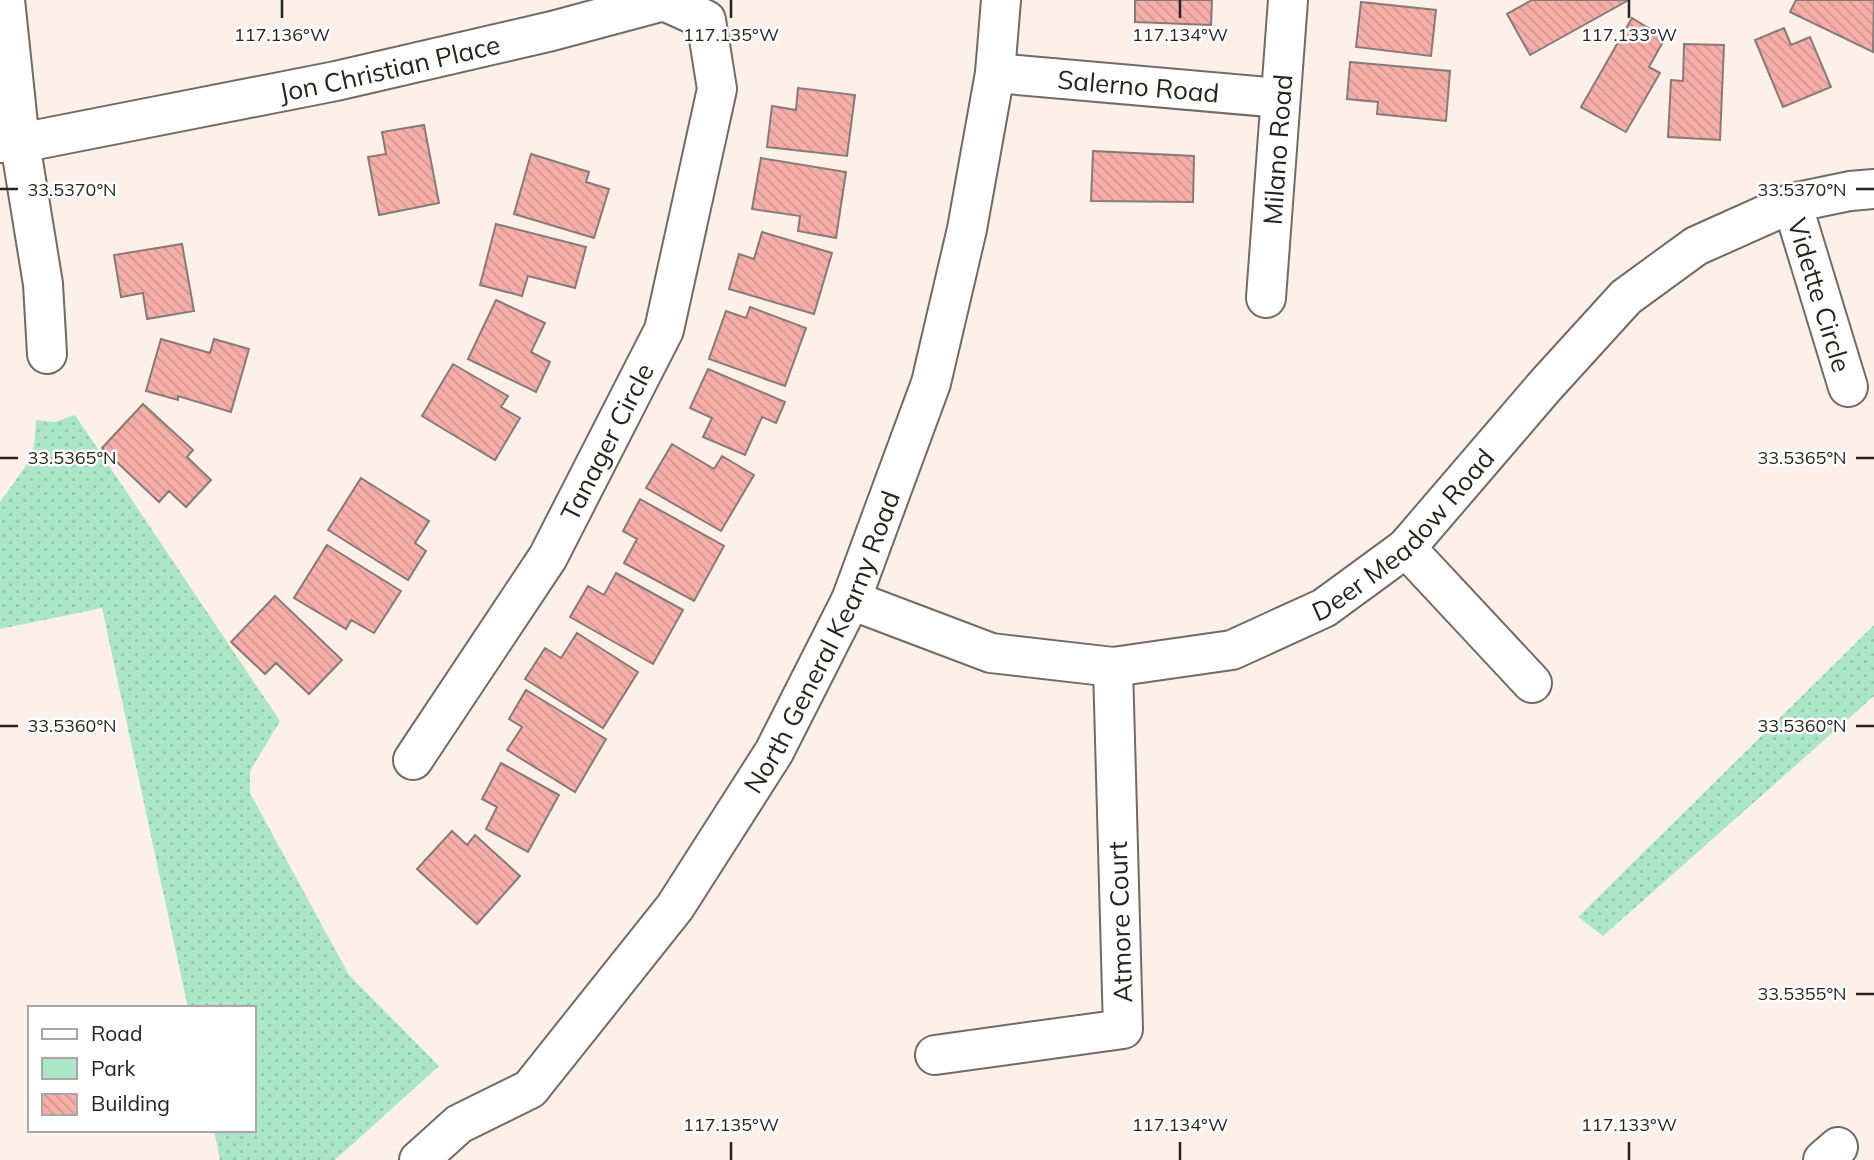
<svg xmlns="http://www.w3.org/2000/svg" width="1874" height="1160" font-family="Mulish,sans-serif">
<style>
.green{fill:url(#green-dots)}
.building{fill:url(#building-back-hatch);stroke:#877a79;stroke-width:2}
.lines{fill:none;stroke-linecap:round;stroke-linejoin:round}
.minor-casing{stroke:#736a63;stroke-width:42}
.minor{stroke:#fff;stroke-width:38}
.ticks{fill:none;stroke:#272320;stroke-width:2.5}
.labels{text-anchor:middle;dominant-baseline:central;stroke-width:5;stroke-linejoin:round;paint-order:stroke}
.street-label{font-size:26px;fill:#272320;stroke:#fff}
.ticks-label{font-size:18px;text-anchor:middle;fill:#272320;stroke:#fff;stroke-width:5;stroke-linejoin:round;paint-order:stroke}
</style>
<defs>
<pattern id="green-dots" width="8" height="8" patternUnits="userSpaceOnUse" patternTransform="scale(1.75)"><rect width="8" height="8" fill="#abe7c6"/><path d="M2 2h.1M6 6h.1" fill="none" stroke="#93c6aa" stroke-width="1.8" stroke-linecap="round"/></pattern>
<pattern id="building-back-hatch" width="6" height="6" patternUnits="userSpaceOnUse" patternTransform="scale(1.75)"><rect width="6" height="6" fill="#f6aea8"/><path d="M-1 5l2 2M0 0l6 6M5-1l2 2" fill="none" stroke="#d39590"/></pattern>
</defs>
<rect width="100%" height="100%" fill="#fcf0e9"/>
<!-- green -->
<path class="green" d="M75 415 280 721 250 771V793L349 975 439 1066 335 1160H220L214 1130H254V1008H188L102 608 0 629V502L25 467 34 446 36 420 55 422Z
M1874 625V696L1603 936 1578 917Z"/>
<!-- building -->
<path class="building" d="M1135 0H1212L1211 25 1135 22Z
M1532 0H1627V1L1530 55 1507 14Z
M1796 0H1874L1873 52 1790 12Z
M1361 2 1436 10 1431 56 1356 47Z
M1632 18 1665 38 1649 67 1660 73 1626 132 1581 107Z
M1784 28 1791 45 1810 37 1831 87 1783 107 1755 40Z
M1684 44 1724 45 1720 140 1668 137 1671 80 1683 81Z
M1350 62 1450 71 1446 121 1377 114 1378 102 1347 99Z
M798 88 855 95 847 156 767 147 772 106 796 110Z
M424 125 439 203 379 215 368 157 386 154 382 132Z
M1093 151 1194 156 1193 202 1091 201Z
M531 154 589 172 586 182 609 189 594 238 514 214Z
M761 158 846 172 836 238 798 231 800 216 752 209Z
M496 224 586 247 575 288 528 276 522 296 480 285Z
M762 232 832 253 814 314 729 289 739 254 754 259Z
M182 244 194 311 147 319 143 293 121 297 114 255Z
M496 300 545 323 531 352 550 362 536 392 468 359Z
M750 307 806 328 785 386 709 359 726 311 746 318Z
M161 339 210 353 214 339 249 349 231 412 178 396V400L146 391Z
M453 364 508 396 501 407 520 418 495 460 422 416Z
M708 369 785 402 776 423 762 417 745 455 703 437 712 418 690 408Z
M143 404 193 450 187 457 211 480 186 507 169 491 159 502 102 448Z
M672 444 714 469 722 456 754 475 721 531 646 488Z
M361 478 429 521 415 543 426 551 408 580 328 530Z
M640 499 724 546 694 601 624 563 637 539 623 531Z
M327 545 401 591 374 633 351 620 346 629 294 598Z
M616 573 683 610 653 664 570 617 588 586 604 595Z
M275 596 342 660 309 694 276 663 265 674 231 642Z
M577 633 638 672 603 728 525 679 545 648 561 658Z
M526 690 606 739 575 792 507 750 522 727 509 719Z
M501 763 559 795 528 852 486 829 497 807 482 799Z
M452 831 467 845 475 835 520 876 477 924 417 869Z"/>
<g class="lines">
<!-- minor casing -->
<g class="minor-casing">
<g id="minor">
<path d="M5 0 20 143 43 284 47 354"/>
<path id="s1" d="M995 73 1280 98"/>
<path id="s2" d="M0 143H20L336 81 552 31 664 1 706 20 717 89 664 330 548 557 413 760"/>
<path id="s3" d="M1792 203 1848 387"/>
<path id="s4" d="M1266 298 1288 0"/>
<path d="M1406 548 1532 683"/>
<path id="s5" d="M851 600 991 653 1113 667 1232 650 1324 608 1406 548 1545 386 1626 297 1696 246 1792 203 1850 191 1874 189"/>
<path d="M935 1055 1123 1029 1113 667"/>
<path id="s6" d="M419 1160 459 1124 530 1089 675 907 774 752 851 600 931 383 967 229 995 73 1001 0"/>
<path d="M1823 1160 1838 1147"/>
</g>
</g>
<!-- minor -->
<use href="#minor" class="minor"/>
</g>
<!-- ticks -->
<path class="ticks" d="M282 0V18M731 0V18M1180 0V18M1629 0V18M0 189H18M1856 189H1874M0 458H18M1856 458H1874M0 726H18M1856 726H1874M1856 994H1874M731 1142V1160M1180 1142V1160M1629 1142V1160"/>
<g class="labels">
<!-- street labels -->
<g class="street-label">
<text stroke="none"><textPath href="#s2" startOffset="397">Jon Christian Place</textPath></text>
<text stroke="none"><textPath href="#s1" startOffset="144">Salerno Road</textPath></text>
<text stroke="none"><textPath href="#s4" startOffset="149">Milano Road</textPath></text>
<text stroke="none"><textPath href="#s3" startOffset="96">Vidette Circle</textPath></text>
<text transform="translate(607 442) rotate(-63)">Tanager Circle</text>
<text stroke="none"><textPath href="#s5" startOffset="602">Deer Meadow Road</textPath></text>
<text stroke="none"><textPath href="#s6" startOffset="670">North General Kearny Road</textPath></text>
<text transform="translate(1120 922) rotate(-92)">Atmore Court</text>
</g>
</g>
<g class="ticks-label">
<text x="282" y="41">117.136°W</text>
<text x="731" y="41">117.135°W</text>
<text x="1180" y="41">117.134°W</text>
<text x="1629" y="41">117.133°W</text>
<text x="72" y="196">33.5370°N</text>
<text x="1802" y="196">33.5370°N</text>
<text x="72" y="464">33.5365°N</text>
<text x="1802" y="464">33.5365°N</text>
<text x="72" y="732">33.5360°N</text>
<text x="1802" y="732">33.5360°N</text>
<text x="1802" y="1000">33.5355°N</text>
<text x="731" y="1131">117.135°W</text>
<text x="1180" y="1131">117.134°W</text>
<text x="1629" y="1131">117.133°W</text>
</g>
<!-- legend -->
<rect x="28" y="1006" width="228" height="126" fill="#ffffff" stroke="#a9a7a6" stroke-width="2"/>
<rect x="42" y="1029" width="35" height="10" fill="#ffffff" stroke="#a9a7a6" stroke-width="2"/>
<text x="91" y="1041" font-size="21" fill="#272320">Road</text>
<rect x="42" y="1058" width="35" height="21" fill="#abe7c6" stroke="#a9a7a6" stroke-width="2"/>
<text x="91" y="1076" font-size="21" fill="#272320">Park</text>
<rect x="42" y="1094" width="35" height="21" fill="url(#building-back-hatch)" stroke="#a9a7a6" stroke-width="2"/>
<text x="91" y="1111" font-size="21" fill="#272320">Building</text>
</svg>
